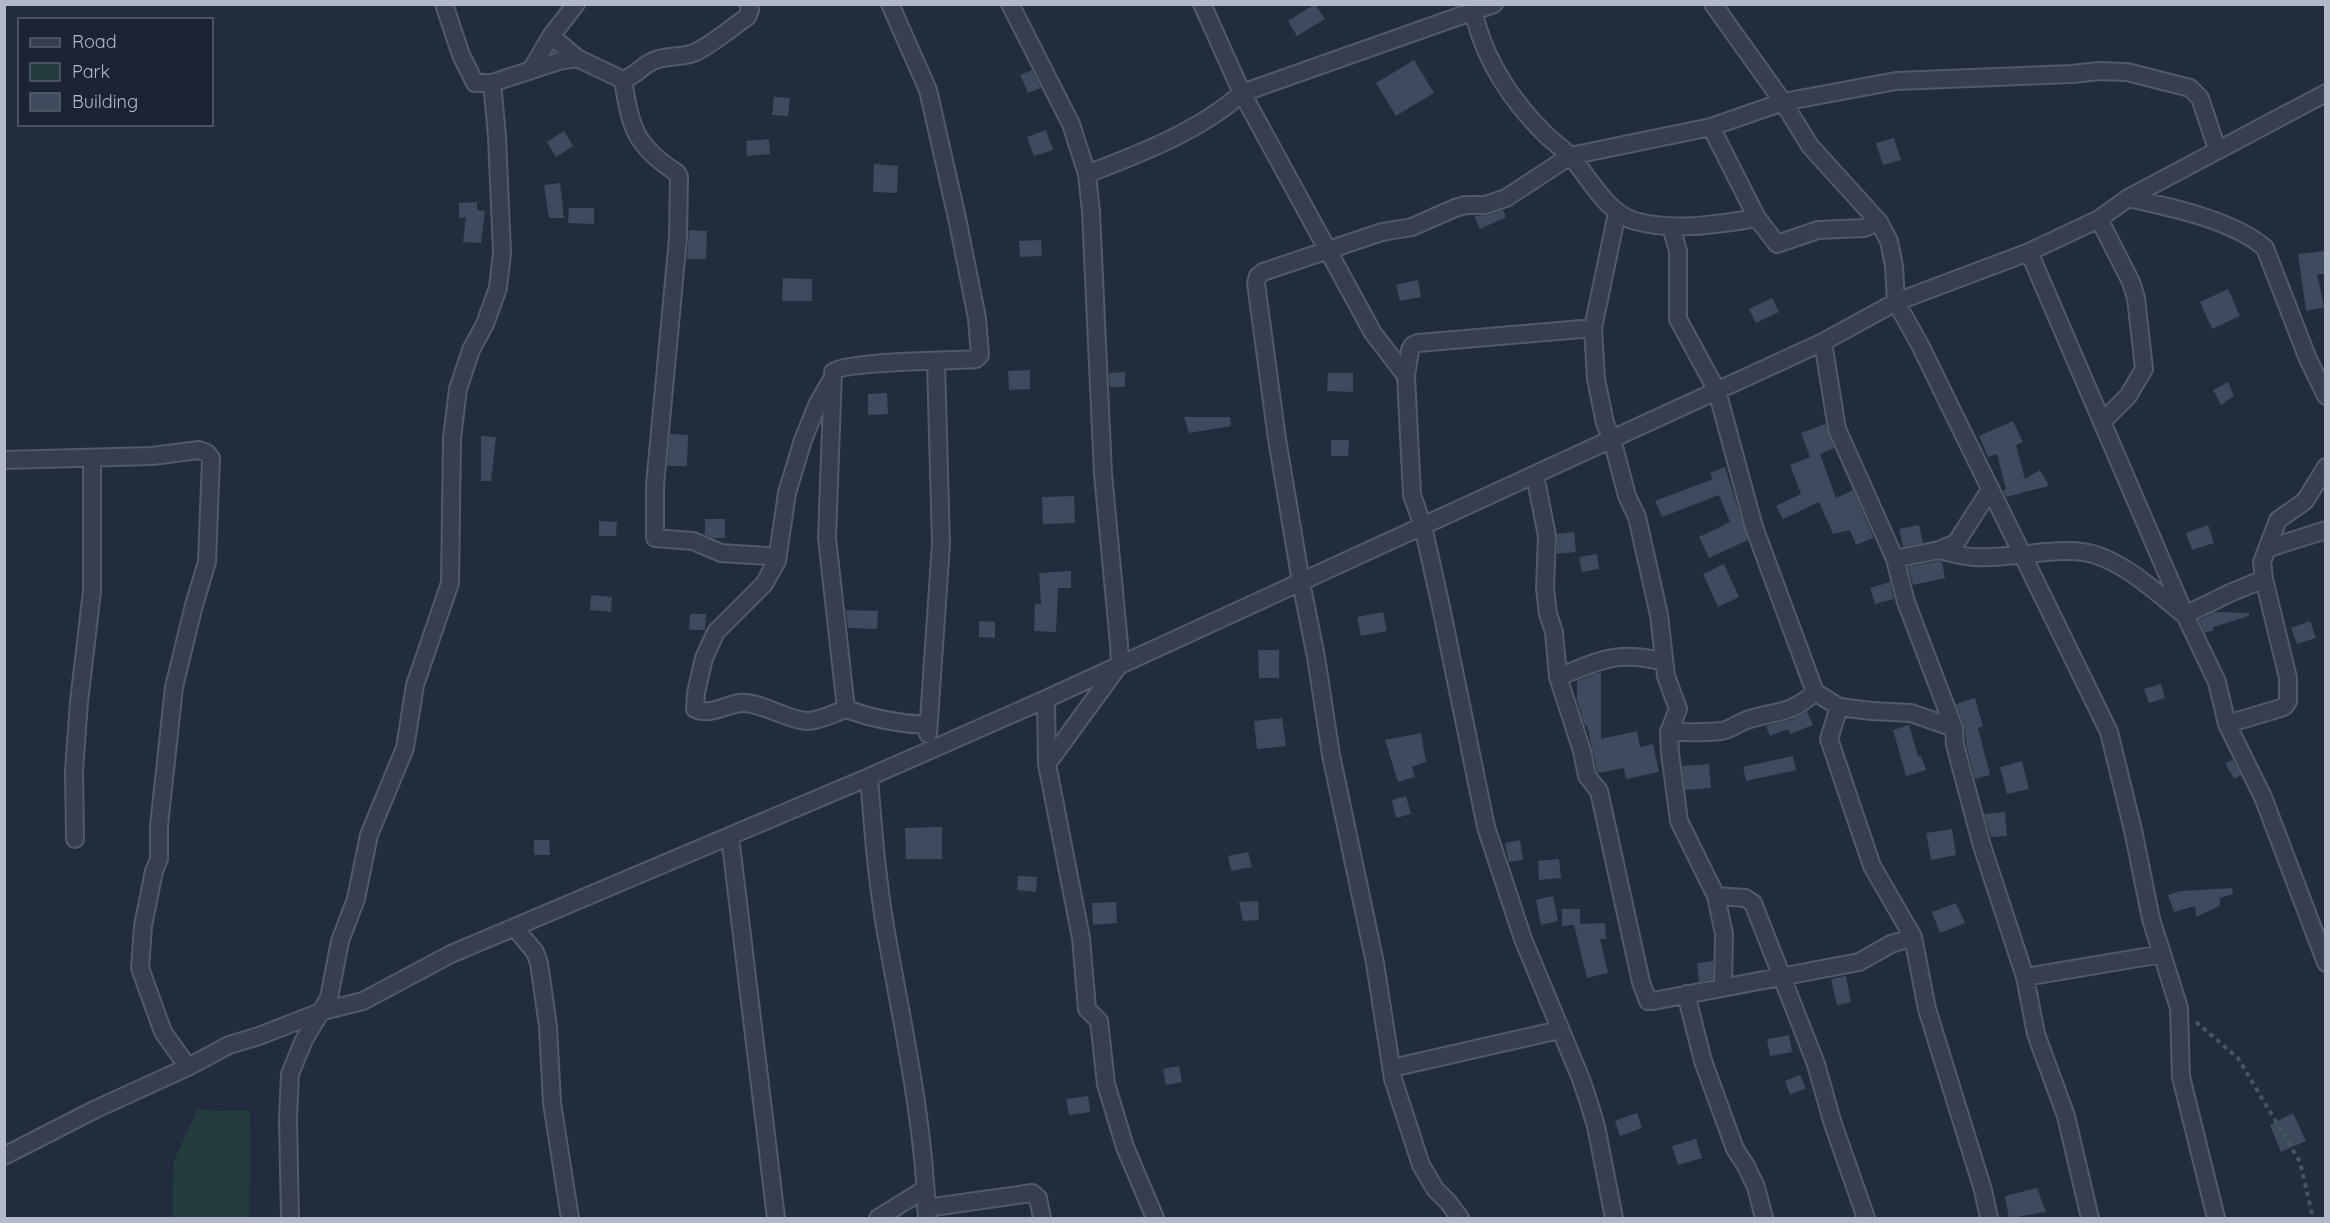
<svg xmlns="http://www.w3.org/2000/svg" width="2330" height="1223" font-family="Quicksand,sans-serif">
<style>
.green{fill:#243b40}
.building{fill:#3e4a5e}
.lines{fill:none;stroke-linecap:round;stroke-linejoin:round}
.minor-casing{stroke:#515a69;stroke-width:20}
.path{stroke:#42585d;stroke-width:4;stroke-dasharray:4.5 4.5;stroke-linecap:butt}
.minor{stroke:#363f4e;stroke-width:16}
</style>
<rect width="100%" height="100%" fill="#222c3f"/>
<!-- green -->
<path class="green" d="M197 1110 250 1111 249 1218H172L174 1161Z"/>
<!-- building -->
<path class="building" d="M1315 4 1325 19 1297 36 1288 21Z
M1414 60 1434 93 1396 116 1376 83Z
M1032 70 1041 88 1028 93 1020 75Z
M774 97 790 98 788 116 772 115Z
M1046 130 1053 150 1034 156 1027 137Z
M564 131 573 146 556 157 547 142Z
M1894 138 1901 160 1883 165 1876 143Z
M769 139 770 154 747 156 746 141Z
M874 164 898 166 897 193 873 192Z
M560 183 564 218H549L544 185Z
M477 202V210L485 211 481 243 463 242 466 217 459 218V203Z
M569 208H594V224L568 223Z
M1503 210 1506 217 1480 229 1474 216 1488 215Z
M689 230 707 231 706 259H687Z
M1041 240 1042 256 1020 257 1019 241Z
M2324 251 2325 274H2317L2324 307 2306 311 2298 254Z
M783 278 812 279V301H782Z
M1418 280 1421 297 1400 301 1396 285Z
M2228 289 2240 316 2212 329 2200 302Z
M1772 298 1779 312 1756 323 1749 309Z
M1030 370V389L1009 390 1008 371Z
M1125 372V387H1110L1109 373Z
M1328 373H1353V392L1327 391Z
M2228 382 2234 396 2221 405 2213 390Z
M887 393 888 414 868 415V394Z
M1184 417H1230L1231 426 1189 433Z
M2013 421 2023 442 2016 445 2025 479 2040 470 2049 486 2006 497 2003 491 2006 489 1997 454 1988 457 1979 436Z
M1825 424 1834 448 1820 454 1836 498 1853 490 1872 534 1873 538 1856 545 1850 530 1833 534 1819 502 1783 519 1776 506 1801 494 1790 465 1810 457 1801 433Z
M670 434 688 435 687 466H667Z
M481 436 496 437 491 481H481Z
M1331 440H1349L1348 456H1331Z
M1725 467 1748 540 1709 558 1699 537 1730 522 1719 495 1662 517 1655 501 1713 479 1710 473Z
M1074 496 1075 523 1043 524 1042 497Z
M705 519H725V538H712L705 535Z
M599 521 617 522 616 536H599Z
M1919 525 1923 543 1903 547 1899 529Z
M2208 525 2214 543 2192 550 2186 533Z
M1574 532 1576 552 1557 554V534Z
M1597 554 1599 569 1582 572 1579 557Z
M1939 561 1942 562 1945 578 1913 585 1908 567Z
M1724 564 1739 597 1718 607 1703 574Z
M1071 571V588H1058L1056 632 1034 631 1035 604H1041L1039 573Z
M1890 582 1894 599 1875 604 1870 588Z
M591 595 612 597 611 612 590 610Z
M846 610 878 611 877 629 848 628Z
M1383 612 1387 631 1361 636 1357 617Z
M2215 612 2249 613V616L2213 627 2214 630 2205 633 2199 620Z
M690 614H706L705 630H689Z
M979 621 995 622V638L979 637Z
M2310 621 2316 638 2297 644 2291 628Z
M1258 650H1279V678H1259Z
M1597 673H1601V739L1637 731 1640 747 1653 744 1659 772 1626 779 1624 768 1598 773 1597 771 1587 725 1585 726 1577 700V681Z
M2161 684 2165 698 2149 703 2144 689Z
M1975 698 1983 726 1978 728 1990 775 1975 779 1967 748 1964 725 1956 704Z
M1807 711 1813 725 1790 734 1788 729 1770 736 1766 726 1793 719Z
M1282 718 1286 746 1257 749 1254 721Z
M1909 725 1918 756H1921L1926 770 1906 776 1893 730Z
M1421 733 1426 762 1412 767 1415 777 1398 782 1385 740Z
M1793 756 1796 770 1746 781 1743 767Z
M2233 760 2241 775 2234 779 2225 763Z
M2022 761 2029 789 2007 794 2000 767Z
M1709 764 1711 788 1685 790 1682 766Z
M1406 796 1411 814 1396 818 1392 800Z
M2005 812 2007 836 1991 837 1984 814Z
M942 827V859H906L905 828Z
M1952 829 1956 855 1931 860 1926 833Z
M534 840H549L550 855H534Z
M1520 840 1523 860 1509 862 1505 843Z
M1248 852 1252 867 1231 871 1228 856Z
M1559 859 1561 878 1539 880 1538 861Z
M1018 876 1037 877 1036 892 1017 890Z
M2232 888 2233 894 2220 898V906L2196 917 2195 906 2174 912 2168 895 2181 891Z
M1553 896 1558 921 1541 925 1536 900Z
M1258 901 1259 920 1243 921 1239 902Z
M1116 902 1117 923 1093 925 1092 903Z
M1956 903 1965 923 1940 933 1932 912Z
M1562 909H1580V924L1605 923 1606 939H1600L1608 973 1587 978 1574 925 1562 926Z
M1713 961V979L1699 982 1697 963Z
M1846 976 1851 1002 1837 1005 1831 979Z
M1789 1035 1792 1052 1770 1056 1767 1039Z
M1179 1066 1182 1082 1166 1085 1163 1069Z
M1800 1075 1806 1088 1790 1095 1785 1081Z
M1088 1096 1090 1112 1069 1115 1066 1099Z
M1637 1113 1642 1128 1620 1136 1615 1121Z
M2293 1113 2306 1141 2281 1152 2270 1125Z
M1696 1139 1702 1158 1678 1165 1672 1146Z
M2037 1188 2046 1212 2009 1218 2005 1196Z"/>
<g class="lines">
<!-- minor casing -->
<g class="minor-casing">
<path id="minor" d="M444 4 461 55 475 83H492L559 61 577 58
M1010 4 1071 124 1087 174 1091 212 1103 474 1119 644 1120 664 1047 764
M1202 4 1242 93 1373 333 1406 376
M1472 4C1481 54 1509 98 1545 134 1553 142 1564 149 1572 158 1590 179 1607 213 1635 221 1675 232 1718 224 1757 218
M1713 4 1783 102 1810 146 1879 222 1889 241 1894 266 1896 302 1920 345 2109 732 2133 830 2151 919 2179 1008 2181 1077 2216 1218
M551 36 577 58 623 80C636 75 640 68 651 62 665 54 681 59 696 52 714 43 731 28 747 17L750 10 748 4
M531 70 551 36 576 4
M623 80C631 128 634 145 677 173L679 177 678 238 655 485V538L693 541 721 553 767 556 777 561
M1711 127 1757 218 1777 244 1818 230 1864 228 1879 222
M1087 174C1139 154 1200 131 1242 93L1494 4
M2128 198C2170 207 2233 220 2265 248L2308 359 2326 396
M1617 213 1593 328 1596 379 1605 423 1612 439 1627 496 1637 517 1659 615 1666 676 1678 709 1669 732 1670 753 1679 821 1716 896 1724 934 1723 987
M2099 219 2131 282 2136 298 2144 369 2128 396 2102 422
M1671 227 1678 251V319L1717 391 1754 527 1815 692 1839 707 1829 739 1872 866 1913 937 1927 1009 1983 1190 1989 1218
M2029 252 2185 615 2217 682 2227 724 2263 797 2326 963
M1593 328 1418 343 1413 345 1410 350 1406 376 1412 495 1423 526 1441 607 1486 827 1523 939 1581 1079 1589 1103 1596 1126 1614 1218
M1823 342 1837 429 1895 559 1906 602 1954 728 1955 745 1982 846 2025 977 2036 1034 2066 1116 2090 1218
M832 379 818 403 803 440 787 493 777 561 764 584 716 632 704 658 696 693 695 709C710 716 725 705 740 703 759 701 787 720 807 721 820 721 834 713 846 709 873 719 899 724 928 725
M4 460 152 456 199 450 207 453 211 458 207 562 194 605 174 687 159 826V859L154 871 143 926 140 968 163 1032 188 1067
M1535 475 1547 536 1545 588 1548 614 1554 632 1558 677 1582 751 1587 776 1599 791 1641 982 1648 1001H1653L1859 962 1891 944 1913 937
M2269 548 2326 530
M1939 550C1951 553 1963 557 1975 557 2011 560 2066 543 2099 556 2131 568 2156 592 2182 613
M1895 559 1939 550 1956 543 1990 490
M2185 615 2230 593 2264 579
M1558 677C1602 660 1616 650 1664 662
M1046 699 1047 764 1081 938 1087 1009 1099 1021 1106 1084 1125 1147 1155 1218
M1839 707 1872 711 1911 713 1954 728
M846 709 827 538 833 372C844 361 953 361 976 359L980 355 977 318 957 218 928 90 890 4
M2227 724 2281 708 2285 706 2288 701V678L2264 579 2262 562 2278 520 2305 501 2326 467
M1669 732C1686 732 1704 733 1721 731 1730 730 1738 723 1747 720 1776 710 1789 716 1815 692
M928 734 941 544 936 362
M869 777C873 829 877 881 886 932 903 1028 924 1121 927 1218
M730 836 776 1218
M75 839 74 771 79 702 92 591V459
M1716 896 1745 898 1753 903 1816 1064 1832 1121 1866 1218
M515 928 535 952 539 963 548 1026 552 1103 570 1218
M2025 977 2162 954
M1686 994 1703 1061 1735 1149 1746 1166 1756 1187 1764 1218
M1392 1068 1559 1030
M4 1156 96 1109 188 1067 229 1045 259 1036 323 1011 363 1001 451 954 869 777 1046 699 1823 342 1896 302 2029 252 2099 219 2128 198 2326 93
M926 1208 1032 1193 1038 1198 1042 1218
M290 1218 288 1119 290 1074 304 1040 329 998 340 941 356 899 369 835 405 748 415 685 450 583 452 438 458 389 471 350 485 324 498 288 502 253 497 136 492 83
M878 1218 925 1189
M1460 1218 1448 1202 1435 1189 1421 1165 1393 1079 1375 963 1331 755 1316 657 1301 582 1277 439 1256 283 1258 276 1263 272 1382 232 1412 227 1455 208 1466 205H1485L1506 198 1570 156 1711 127 1783 102 1896 81 2072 74 2099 71 2127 72 2190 88 2200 98 2217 149"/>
</g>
<!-- path -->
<path class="path" d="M2196 1022 2238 1058 2300 1162 2313 1218"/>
<!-- minor -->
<use href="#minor" class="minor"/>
</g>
<!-- border -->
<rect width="2330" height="1223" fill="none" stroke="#b2baca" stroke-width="12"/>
<!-- legend -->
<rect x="18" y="18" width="195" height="108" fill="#1b2433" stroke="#57606f" stroke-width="1.5"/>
<rect x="30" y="38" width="30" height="9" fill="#363f4e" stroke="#57606f" stroke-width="1.5"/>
<text x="72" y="48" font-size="18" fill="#b2baca">Road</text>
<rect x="30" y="63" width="30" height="18" fill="#243b40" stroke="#57606f" stroke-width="1.5"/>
<text x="72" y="78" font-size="18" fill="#b2baca">Park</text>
<rect x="30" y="93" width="30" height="18" fill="#3e4a5e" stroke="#57606f" stroke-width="1.5"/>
<text x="72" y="108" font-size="18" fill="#b2baca">Building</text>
</svg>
